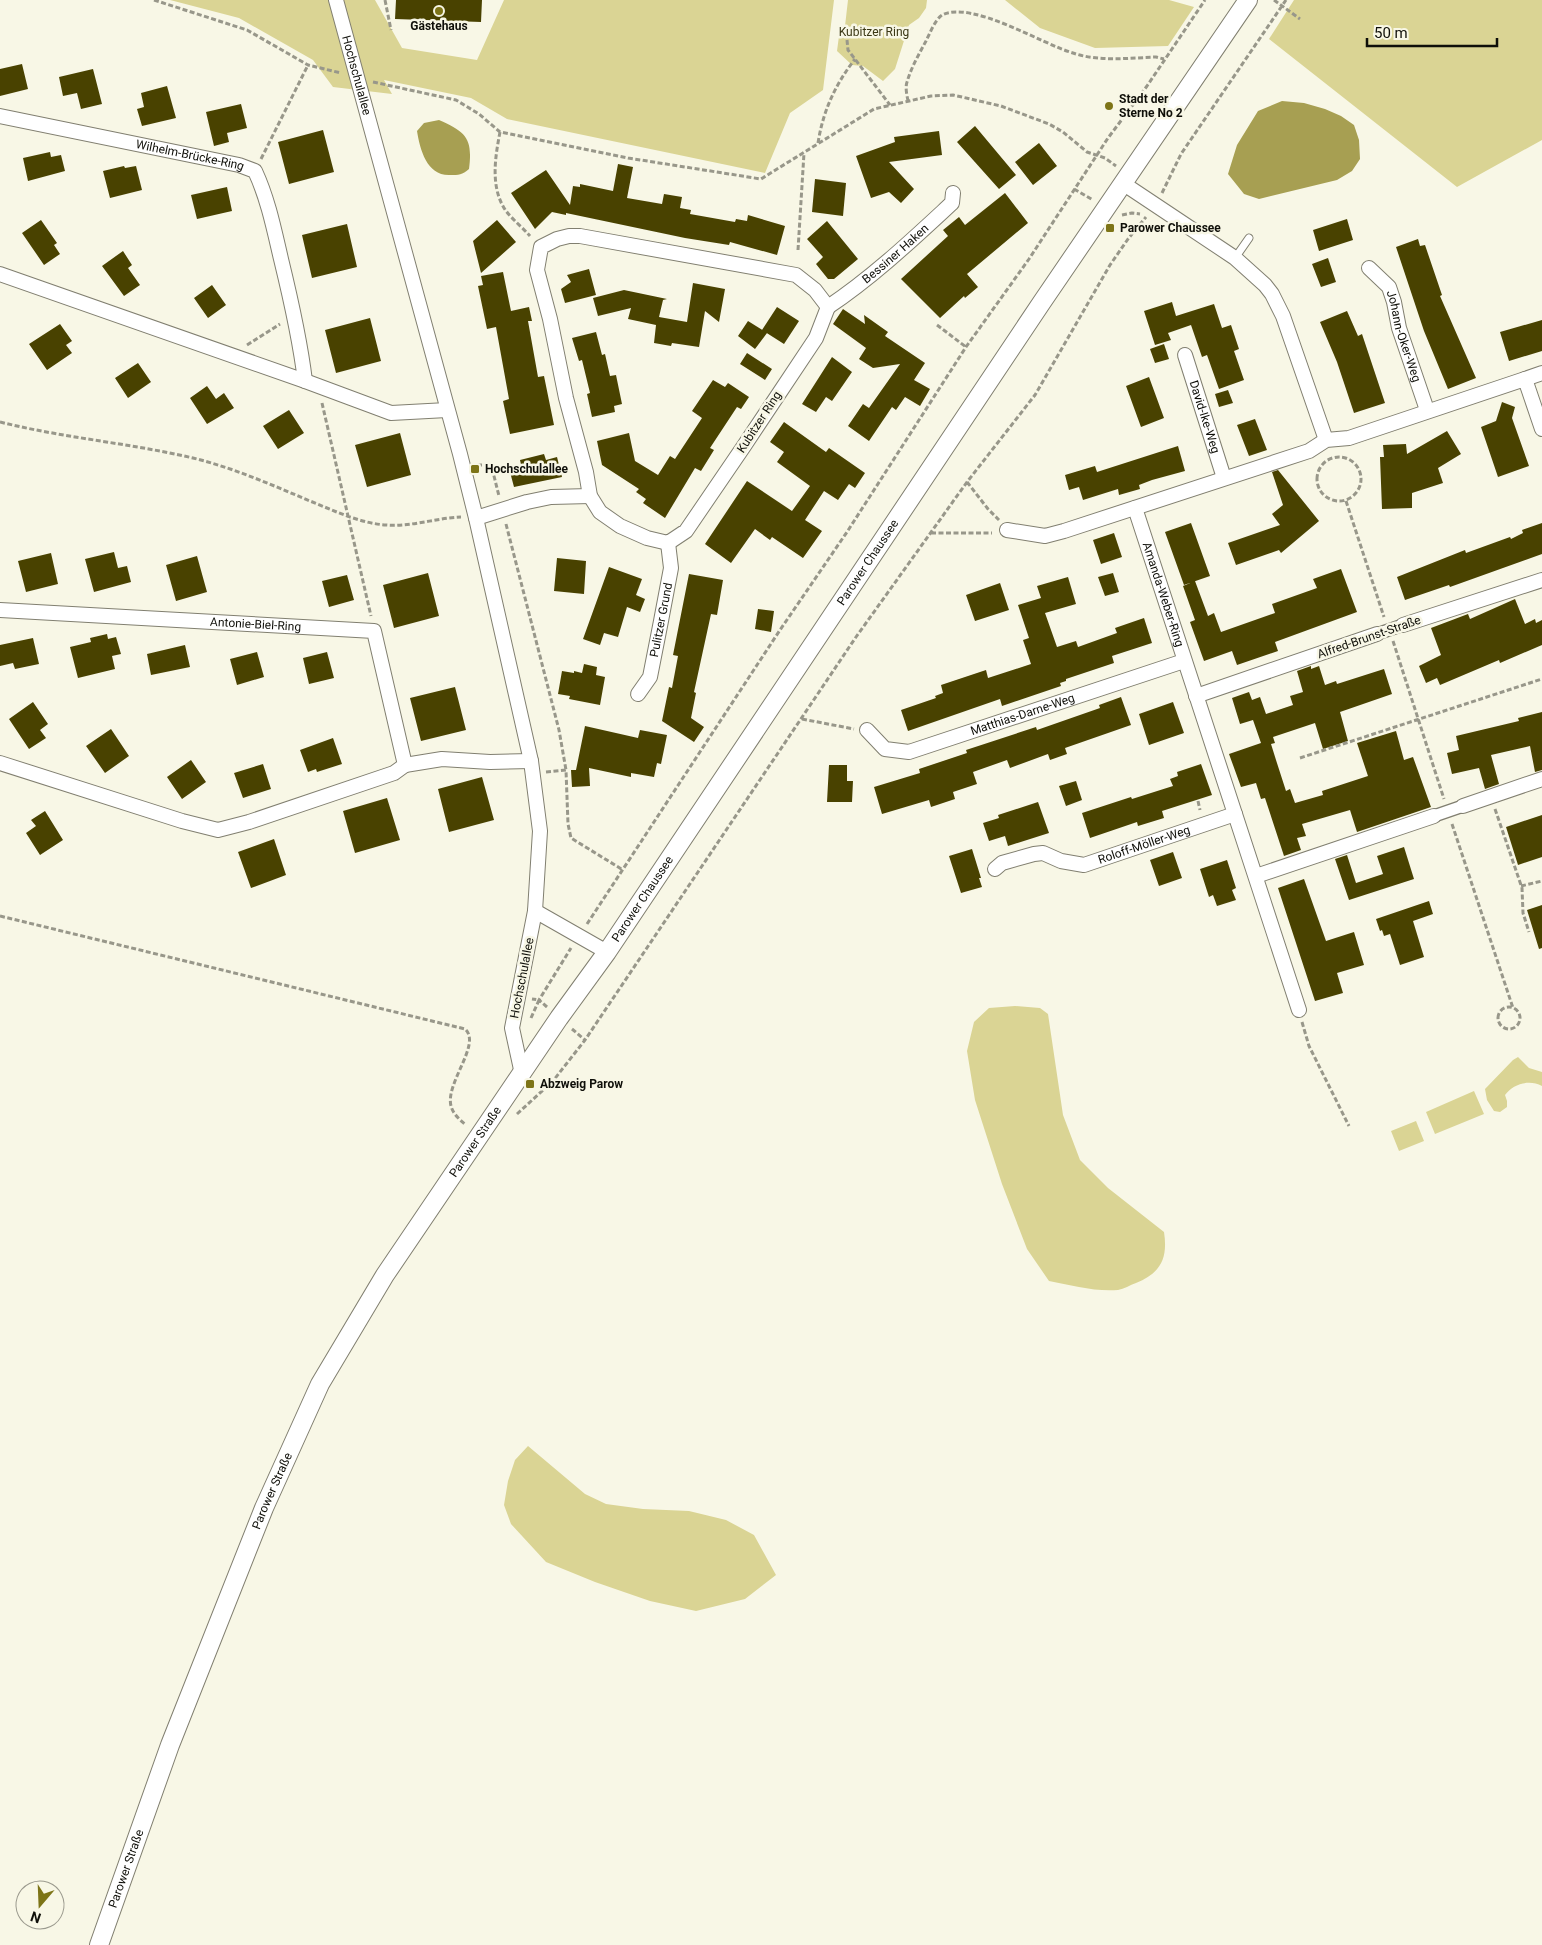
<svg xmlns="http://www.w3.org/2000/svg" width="1542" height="1945" font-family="Roboto,sans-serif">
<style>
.green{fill:#dad494}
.water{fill:#a79f52}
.building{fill:#494200}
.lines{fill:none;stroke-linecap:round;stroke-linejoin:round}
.service-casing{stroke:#817f70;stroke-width:9}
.pedestrian-casing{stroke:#817f70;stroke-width:14}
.minor-casing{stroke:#817f70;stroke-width:16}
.tertiary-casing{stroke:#817f70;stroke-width:20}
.path{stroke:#98978a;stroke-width:3;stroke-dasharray:5 2.5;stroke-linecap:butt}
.service{stroke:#fff;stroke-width:7}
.pedestrian{stroke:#fff;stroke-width:11}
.minor{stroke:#fff;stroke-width:14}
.tertiary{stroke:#fff;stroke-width:18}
.poi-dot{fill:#7d7417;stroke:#f8f7e6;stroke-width:2}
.labels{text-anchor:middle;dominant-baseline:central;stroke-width:5;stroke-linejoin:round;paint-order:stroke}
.poi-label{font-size:12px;font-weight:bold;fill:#0f0f09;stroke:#f8f7e6;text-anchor:start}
.park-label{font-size:12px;fill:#3a3715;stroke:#f8f7e6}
.street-label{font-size:12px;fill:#0f0f09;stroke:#f8f7e6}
</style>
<rect width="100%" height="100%" fill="#f8f7e6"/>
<!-- green -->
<path class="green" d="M170 0H375L402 48 477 60 504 0H834L823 90 790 113 765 173 507 119 471 98 384 80 392 94 333 87 313 60 239 18Z
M848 0H927L926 8 919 18 909 25 895 69 883 81 863 66 852 65 837 51 839 36 845 26Z
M1005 0H1169L1194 7 1168 46 1095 48 1040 28Z
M1294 0H1542V140L1457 187 1269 39Z
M1015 1006 1040 1008 1048 1014 1063 1115 1080 1160 1108 1188 1164 1232C1168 1258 1161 1273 1136 1283 1130 1285 1124 1289 1118 1290 1095 1292 1071 1285 1049 1281L1027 1249 1002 1184 975 1100 967 1051 974 1022 989 1008Z
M1518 1057 1529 1068 1542 1072V1086C1529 1079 1513 1084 1505 1095L1507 1101V1107L1500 1112 1494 1111 1487 1100 1485 1089 1513 1060Z
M1474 1091 1484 1114 1435 1134 1426 1112Z
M1416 1121 1424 1141 1399 1151 1391 1131Z
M528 1446 585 1494 606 1504 643 1509 689 1511 726 1520 754 1535 776 1575 745 1599 696 1611 650 1601 595 1582 546 1562 511 1524 504 1505 508 1481 515 1460Z"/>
<!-- water -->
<path class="water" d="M1282 101 1304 103 1325 109 1341 116 1354 125 1359 140 1360 159 1352 171 1337 180 1259 199 1244 194 1228 174 1237 145 1258 111Z
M439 120C466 132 473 138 469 169 462 175 459 175 450 175 427 176 420 150 417 131L424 123Z"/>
<!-- building -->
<path class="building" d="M396 0H482L481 22 395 19Z
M22 64 28 89 0 96V69Z
M93 69 102 104 81 109 77 93 63 96 59 77Z
M167 86 176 118 142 126 137 109 144 107 141 93Z
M241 104 247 128 227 133 229 142 214 146 206 112Z
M975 126 1016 175 999 189 957 142Z
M323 130 334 172 289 184 278 142Z
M939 131 942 155 889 162 914 189 901 203 889 192 871 198 856 156 895 142 894 137Z
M1039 143 1057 166 1033 185 1015 162Z
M50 152 51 157 61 155 65 171 28 181 23 158Z
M618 164 633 167 627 198 662 204 664 194 682 197 680 208 691 210 690 214 735 222 736 219 747 221 748 215 785 226 777 255 730 242 729 245 685 238 566 213V215L552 212 535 229 511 193 546 170 570 205 573 186 580 187V184L613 191Z
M124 166 125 168 136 166 142 190 110 198 103 171Z
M815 179 846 183 843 216 812 212Z
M227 187 232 211 197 219 191 195Z
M1005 193 1028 223 967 274 978 287 965 298 964 296 940 318 901 279 948 236 943 230 959 217 965 225Z
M1347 219 1353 240 1319 251 1313 230Z
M41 220 57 243 54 245 60 254 44 265 22 233Z
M497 220 516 242 481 273 473 241Z
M827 221 858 259 834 279H828L816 264 823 257 807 239Z
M347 224 357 267 312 278 302 235Z
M1418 239 1420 246 1425 245 1442 295 1440 296 1476 378 1448 389 1424 331 1396 247Z
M123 251 132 265 128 268 140 285 124 296 102 266Z
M1328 258 1336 282 1321 287 1312 264Z
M589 269 596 295 565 303 561 289 571 282 567 275Z
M503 272 511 311 529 307 532 321H528L538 377 544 376 554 425 510 434 503 401 509 399 496 327 487 329 478 286 483 285 481 276Z
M693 283 725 289 719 322 705 311 699 347 672 343 671 346 654 343 656 325 628 319 631 308 598 316 593 298 624 290 667 299 663 300 659 317 687 322Z
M212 285 226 305 208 318 194 298Z
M1172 302 1176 316 1214 304 1222 328 1231 325 1239 349 1234 351 1244 380 1219 389 1207 355 1202 357 1191 325 1168 333 1171 340 1155 345 1144 311Z
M777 307 799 321 784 344 762 330Z
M843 309 865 324 864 315 888 332 885 336 925 363 914 380 930 389 920 406 905 397 896 410 892 407 869 441 848 426 863 404 869 408 900 364 873 368 859 359 866 348 833 324Z
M1347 311 1358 336 1362 334 1385 403 1354 413 1337 362 1320 322Z
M370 318 381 361 336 373 325 330Z
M1542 320V351L1509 361 1500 332Z
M748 321 767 333 755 349 738 336Z
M60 324 72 341 66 345 72 353 47 370 29 344Z
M596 332 602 355 605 354 610 376 616 375 622 404 614 406 615 412 592 417 587 394 590 393 582 360 579 361 572 338Z
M1164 344 1169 359 1155 363 1150 349Z
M747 353 772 369 765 380 740 364Z
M832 357 852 372 832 401 826 397 816 412 802 404Z
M138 363 151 382 128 398 115 378Z
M1149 377 1164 418 1141 427 1126 386Z
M713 380 725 387 728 383 749 397 741 409 737 407 710 448 714 450 701 471 695 468 665 518 643 503 646 499 636 492 639 489 602 465 597 441 629 433 635 461 658 475 670 456 675 459 702 418 692 411Z
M207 386 216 399 224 393 234 408 207 424 190 398Z
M1228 390 1233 403 1219 407 1215 394Z
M1502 402 1515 407 1512 418 1529 466 1498 477 1481 427 1496 421Z
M289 410 304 433 278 449 263 426Z
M1255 419 1267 450 1249 456 1237 425Z
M784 422 826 452 829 448 865 473 855 488 849 484 838 500 824 491 805 520 822 531 803 558 772 537 770 540 755 529 731 563 705 544 747 481 792 511 810 486 777 462 784 452 770 442Z
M1447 431 1461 454 1438 468 1443 483 1412 493V508L1382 509 1380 457H1384L1383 445 1406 444 1407 454Z
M400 433 411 475 367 487 355 445Z
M1178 446 1185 471 1152 480 1139 485 1140 489 1119 495 1118 489 1083 500 1079 487 1069 490 1065 475 1095 466 1097 472Z
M544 454 546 460 557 457 562 477 514 487 510 472 522 469 520 460Z
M1278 470 1319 521 1281 553 1279 550 1236 565 1228 543 1280 525 1272 514 1283 505 1272 472Z
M1191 523 1210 576 1184 585 1165 532Z
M1542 523V554L1450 587 1449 585 1405 600 1397 577 1465 550 1466 553 1510 537 1511 539 1523 533 1522 530Z
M1114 533 1122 557 1101 564 1093 540Z
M114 552 118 568 127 566 131 582 94 592 85 559Z
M51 553 58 584 26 592 18 561Z
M197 556 207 592 176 601 166 565Z
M557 558 586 561 584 594 554 591Z
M609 567 642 579 636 595 645 599 640 612 627 607 618 637 604 633 600 645 583 639Z
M1341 569 1357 612 1275 642 1278 651 1237 665 1232 651 1204 661 1190 622 1195 620 1183 586 1195 581 1208 616 1214 613 1221 632 1275 613 1272 604 1317 588 1313 579Z
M428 573 439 616 394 628 383 585Z
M1113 573 1119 592 1105 596 1098 577Z
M689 574 723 580 717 615 711 614 694 692 696 693 691 718 704 727 694 742 662 721 669 687 672 688 678 656 673 655Z
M347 575 354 600 329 607 322 581Z
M1068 577 1076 604 1045 613 1057 647 1076 641 1078 647 1117 633 1115 628 1144 618 1152 643 1112 656 1114 663 1066 679V681L1060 683 1061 686 1002 706 1000 699 908 731 901 710 936 698 935 696 943 693 941 685 986 670 988 678 1031 664 1023 640 1029 638 1018 605 1041 598 1037 586Z
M1000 583 1009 610 975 621 966 595Z
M1515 599 1525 624 1535 619 1536 623 1542 620V645L1500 663 1499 660 1440 685 1437 678 1426 683 1419 666 1441 655 1431 628 1468 614 1470 619Z
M758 609 774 611 771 632 755 629Z
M107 634 108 639 116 637 121 654 112 656 115 669 78 678 70 647 91 642 90 638Z
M33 638 39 664 15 669 13 663 0 666V645Z
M185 645 190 667 151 675 147 654Z
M257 652 264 677 237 685 230 659Z
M327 652 334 678 309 684 303 658Z
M584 664 597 667 596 675 605 677 600 705 569 699 570 696 558 694 562 671 574 673V671L582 673Z
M1311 666V669L1319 666 1325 685 1336 681 1337 684 1384 669 1392 694 1340 712 1348 741 1323 749 1315 723 1273 737 1275 743 1271 744 1276 760 1286 791 1290 789 1295 803 1323 795 1322 791 1368 776 1357 743 1396 731 1404 760 1413 757 1431 807 1357 832 1350 810 1302 824 1306 836 1297 838 1301 850 1284 856 1265 798 1261 799 1256 783 1241 787 1229 754 1261 743 1253 720 1240 724 1232 698 1249 692 1252 700 1260 697 1266 714 1293 705 1290 696 1303 692 1297 671Z
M455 687 466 730 421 741 410 698Z
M1121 697 1131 725 1065 748 1067 754 1050 760 1048 754 1010 768 1007 760 973 772 977 784 953 792 955 799 931 807 929 800 882 814 874 787 920 773 919 769 967 753 966 750 1036 727 1037 730 1100 708 1099 705Z
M33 702 48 724 40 730 46 738 29 749 9 719Z
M1173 702 1184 733 1149 745 1139 714Z
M1542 712V770L1535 772 1530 746 1491 755 1499 784 1485 789 1479 768 1452 774 1447 753 1459 750 1456 736 1519 721 1518 718Z
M585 726 638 738 640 730 667 735 661 764 657 763 654 777 631 773V777L589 768 590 786 572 787 571 770H576Z
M111 729 129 756 105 773 86 746Z
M333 738 342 764 317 772 316 769 308 772 300 750Z
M191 760 206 782 182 799 167 777Z
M263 764 271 789 243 798 234 773Z
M1201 764 1212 795 1162 811 1164 818 1138 826 1137 822 1090 838 1082 813 1131 797 1132 799 1173 786 1170 779 1178 776 1177 772Z
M829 765H847V781H853L852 802H827Z
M482 777 494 820 449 832 438 789Z
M1076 781 1082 800 1066 806 1059 786Z
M387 798 400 840 355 853 343 811Z
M1038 802 1049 833 1008 846 1005 836 989 841 983 823 999 818 998 815Z
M45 811 63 840 40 855 26 833 36 826 31 820Z
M1542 815V857L1518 865 1506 827Z
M274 839 286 875 251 888 238 852Z
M1404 847 1414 879 1349 900 1335 859 1347 855 1356 883 1383 874 1377 856Z
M972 849 981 878H979L982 887 961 893 949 856Z
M1173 852 1182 878 1159 886 1150 860Z
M1227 860 1236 888 1232 890 1236 900 1217 906 1213 895 1209 897 1200 869Z
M1304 879 1326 941 1354 932 1364 965 1337 973 1343 993 1315 1001 1278 888Z
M1429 901 1433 914 1413 921 1424 957 1400 965 1390 934 1384 936 1382 930 1380 931 1376 919Z
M1542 905V948L1539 949 1527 910Z"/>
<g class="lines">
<!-- service casing -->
<g class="service-casing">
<path id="service" d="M1235 258 1249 238"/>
</g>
<!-- pedestrian casing -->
<g class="pedestrian-casing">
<path id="pedestrian" d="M1377 634 1403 625
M1434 816 1463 806"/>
</g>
<!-- minor casing -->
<g class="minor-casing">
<g id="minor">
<path id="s1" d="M336 0 460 454 476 518 531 761 540 831 535 911 512 1028 522 1074"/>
<path id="s2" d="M0 116 239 165 255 171C268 199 274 229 281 259 291 300 300 339 305 381L0 274"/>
<path d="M1124 184 1235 258 1265 285 1272 294 1283 316 1326 440"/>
<path d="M569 236H580L796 275 815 290 828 307 816 338 744 446 686 531 668 543 647 538 620 526 600 512 590 496 586 472 566 398 550 319 537 270 541 247 557 239Z"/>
<path id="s3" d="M1369 268 1389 287 1394 302 1399 328 1427 410"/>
<path id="s4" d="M828 307C873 277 913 239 952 203L953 193"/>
<path id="s5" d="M1185 355 1224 478"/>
<path d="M1525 379 1542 373"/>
<path d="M305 381 391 413 447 410"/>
<path id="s6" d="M1135 508 1299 1010"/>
<path d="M476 518 527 502 551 497 590 496"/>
<path d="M1007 530 1045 536 1064 531 1309 451 1326 440 1349 438 1525 379 1542 429"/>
<path id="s7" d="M0 610 374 631 405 765 394 773 249 822 218 830 182 821 0 763"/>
<path d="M1403 625 1542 580"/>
<path id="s8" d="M638 694 650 677 661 621 671 568 668 543"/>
<path d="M1196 696 1377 634"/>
<path id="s9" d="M867 730 885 749 909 752 1184 661"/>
<path d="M405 765 442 759 490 762 531 761"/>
<path d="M1463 806 1542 779"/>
<path id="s10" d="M995 869 1002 863 1034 854 1043 853 1061 861 1084 865 1235 814"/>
<path d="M1256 876 1434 816"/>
<path d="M535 911 607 952"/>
</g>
</g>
<!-- tertiary casing -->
<g class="tertiary-casing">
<g id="tertiary">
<path id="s11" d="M99 1945 170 1745 264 1508 320 1384 385 1275 559 1018 607 952 1042 302 1248 0"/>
</g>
</g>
<!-- path -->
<path class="path" d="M154 0 247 30 308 65 341 73
M385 0 391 30
M1274 0 1300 19
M847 40 848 50 890 105
M373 82 456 100 479 114 500 132 628 158 761 179 874 109 931 96 953 95 1001 106 1049 124 1063 132 1087 152 1105 158 1116 166
M908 101C907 95 905 88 907 82 911 68 919 54 926 41 930 33 935 20 942 15 972 0 1042 44 1073 53 1099 62 1129 58 1156 57L1164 59
M500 132C495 158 490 188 506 211 513 220 523 228 530 236
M818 143C823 111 835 85 855 59
M261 159 308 65
M1074 189 1093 200
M1162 193 1181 154 1286 0
M1122 215 1132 213 1140 214
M798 250 804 153
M937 325 966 347
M247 345 280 324
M322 403 371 616
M0 422C64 438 129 443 193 458 234 468 272 485 310 501 335 511 359 523 386 525 411 527 436 518 461 517
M1317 479a22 22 0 1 1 44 0a22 22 0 1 1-44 0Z
M477 465H486L493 472 499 496
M967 482 988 509 999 520
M1346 501 1384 617
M506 524 559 730 566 770
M931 533H992
M1393 641 1444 799
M802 719 854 729
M1300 758 1542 679
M546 772 566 770 568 824 571 838 623 870
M1198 801 1200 810
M1495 809 1522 888 1523 913 1529 932
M1452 824 1513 1008
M1521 886 1542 881
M0 916 465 1029C482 1044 445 1083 451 1106 453 1114 460 1120 466 1125
M587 924 780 630 847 532 966 347 1029 259 1108 138 1147 86 1205 0
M547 1007 539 1000 571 948
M1498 1018a11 11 0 1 1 22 0a11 11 0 1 1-22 0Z
M531 1018 539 1000 532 999
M1302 1022 1309 1046 1349 1126
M572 1029 585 1040
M517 1114 553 1081 585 1040 856 637 967 482 1035 395 1110 265 1128 239 1146 217"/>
<!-- service -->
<use href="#service" class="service"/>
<!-- pedestrian -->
<use href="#pedestrian" class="pedestrian"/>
<!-- minor -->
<use href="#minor" class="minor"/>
<!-- tertiary -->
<use href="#tertiary" class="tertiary"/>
</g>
<!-- markers -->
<g class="poi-dot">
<circle cx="439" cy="11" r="5"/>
<circle cx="1109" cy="106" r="5"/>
<rect x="1105" y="223" width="10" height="10" rx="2.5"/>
<rect x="470" y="464" width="10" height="10" rx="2.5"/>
<rect x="525" y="1079" width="10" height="10" rx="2.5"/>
</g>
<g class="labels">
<!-- poi labels -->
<g class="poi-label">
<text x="439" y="26" text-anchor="middle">Gästehaus</text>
<text x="1119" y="99">Stadt der<tspan x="1119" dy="14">Sterne No 2</tspan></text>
<text x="1120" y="228">Parower Chaussee</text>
<text x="485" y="469">Hochschulallee</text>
<text x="540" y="1084">Abzweig Parow</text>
</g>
<!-- park labels -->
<g class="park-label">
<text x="874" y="32">Kubitzer Ring</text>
</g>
<!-- street labels -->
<g class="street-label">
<text stroke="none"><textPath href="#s1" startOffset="78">Hochschulallee</textPath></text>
<text stroke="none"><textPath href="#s2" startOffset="194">Wilhelm-Brücke-Ring</textPath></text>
<text stroke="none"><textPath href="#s4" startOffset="86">Bessiner Haken</textPath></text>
<text stroke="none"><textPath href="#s3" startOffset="79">Johann-Oker-Weg</textPath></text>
<text stroke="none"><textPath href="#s5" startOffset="65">David-Ike-Weg</textPath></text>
<text transform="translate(759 422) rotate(-57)">Kubitzer Ring</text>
<text stroke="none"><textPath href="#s11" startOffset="1591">Parower Chaussee</textPath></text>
<text stroke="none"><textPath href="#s6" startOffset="91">Amanda-Weber-Ring</textPath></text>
<text stroke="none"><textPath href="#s8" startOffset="79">Pulitzer Grund</textPath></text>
<text stroke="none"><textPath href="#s7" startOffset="256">Antonie-Biel-Ring</textPath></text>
<text transform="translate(1369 637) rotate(-19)">Alfred-Brunst-Straße</text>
<text stroke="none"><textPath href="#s9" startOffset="170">Matthias-Darne-Weg</textPath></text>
<text stroke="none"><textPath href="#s10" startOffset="158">Roloff-Möller-Weg</textPath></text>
<text stroke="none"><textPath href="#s11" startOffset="1186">Parower Chaussee</textPath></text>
<text transform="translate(522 978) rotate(-79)">Hochschulallee</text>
<text stroke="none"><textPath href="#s11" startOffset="891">Parower Straße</textPath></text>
<text stroke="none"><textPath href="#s11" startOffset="486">Parower Straße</textPath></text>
<text stroke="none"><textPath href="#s11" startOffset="81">Parower Straße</textPath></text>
</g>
</g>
<!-- north arrow -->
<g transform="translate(40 1905) rotate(199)"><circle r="24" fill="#f8f7e6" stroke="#9b9a8e"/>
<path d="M0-4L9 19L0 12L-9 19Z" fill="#7d7417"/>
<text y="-8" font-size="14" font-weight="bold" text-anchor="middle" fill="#0f0f09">N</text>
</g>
<!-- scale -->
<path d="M1367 38v8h130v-8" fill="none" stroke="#0f0f09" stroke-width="2.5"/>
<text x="1374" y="38" font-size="15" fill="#0f0f09" stroke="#f8f7e6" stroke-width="4" paint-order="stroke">50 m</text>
</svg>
